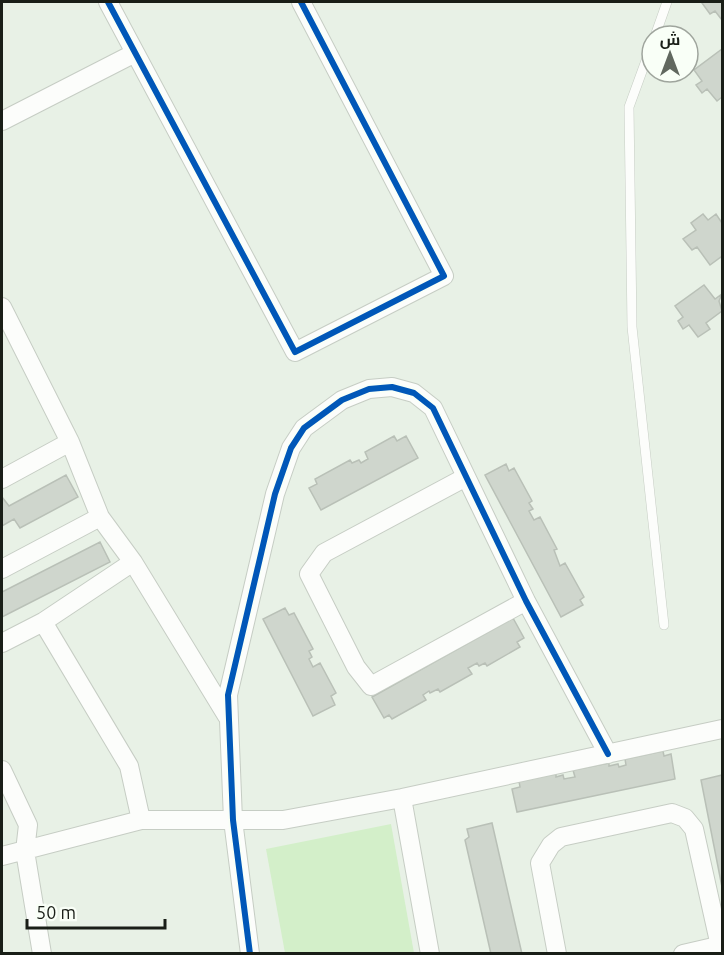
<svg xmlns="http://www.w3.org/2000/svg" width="724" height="955" font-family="Ubuntu,Cairo,sans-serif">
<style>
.green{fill:#d3efc9}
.building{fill:#cfd6cd;stroke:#b9c0b7;stroke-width:1.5}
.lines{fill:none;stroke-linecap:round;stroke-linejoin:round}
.lane-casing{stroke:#c6cdc4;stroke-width:10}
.street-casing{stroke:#c6cdc4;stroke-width:20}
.lane{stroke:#fcfdfb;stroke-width:9}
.street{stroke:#fcfdfb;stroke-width:18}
.cycleway-casing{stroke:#f9fff7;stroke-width:10}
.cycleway{stroke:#0057b8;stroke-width:6}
</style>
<rect width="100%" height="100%" fill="#e8f1e6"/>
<!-- green -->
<path class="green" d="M391 824 414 953H285L266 849Z"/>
<!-- building -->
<path class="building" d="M704 2H722V20L715 11 710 14 702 3Z
M722 49V97L717 101 707 89 702 93 696 85 702 81 694 70Z
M703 214 708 220 716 214 722 223V259L721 257 710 265 697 247 692 250 683 239 696 230 691 223Z
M704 285 715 299 722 294 719 301 722 311 706 323 710 329 698 337 689 325 683 329 678 321 683 317 675 306Z
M394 436 397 441 406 436 418 458 321 510 309 488 317 484 315 479 350 460 352 463 359 460 361 463 368 459 365 452Z
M506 464 509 471 514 468 532 501 529 503 533 509 529 511 534 520 540 517 557 549 554 550 560 566 565 563 584 597 580 600 583 605 561 617 485 475Z
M66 475 78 497 20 528 14 519 2 526V497L9 506Z
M100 542 110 562 2 617V592Z
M285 608 289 615 294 613 313 649 309 651 312 657 309 659 313 667 320 663 336 693 331 696 335 705 313 716 263 619Z
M513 618 524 638 517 642 520 647 487 666 485 663 479 666 477 663 468 668 472 674 440 692 438 689 430 693 429 691 423 695 426 700 392 719 389 715 384 718 372 697Z
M663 751 664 756 671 754 675 779 517 812 512 789 520 787 519 781 556 773V777L563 775 564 779 575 777 573 770 609 763V766L618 764 619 767 626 765 625 759Z
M722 775V887L701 780Z
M492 823 522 954H491L465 840 469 837 467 829Z"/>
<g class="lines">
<!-- lane casing -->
<g class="lane-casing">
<path id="lane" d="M655 36 667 2
M652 44 629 107 632 327 664 625"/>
</g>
<!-- street casing -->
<g class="street-casing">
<path id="street" d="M108 2 295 352 444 276 301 2
M2 121 135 53
M2 307 70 442 100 517 133 562 227 716
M466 477 324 553 309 574 356 667 371 686 526 601
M2 479 70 442
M2 569 100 517
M43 622 129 766 141 820
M2 643 43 622 133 562
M2 770 28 825 25 851 42 954
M402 798 430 954
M2 856 141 820H283L402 798 722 729
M250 954 233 820 228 695 275 494 291 448 304 428 342 400 369 389 392 387 414 393 433 408 526 601 608 754
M557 954 540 863 551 845 561 837 672 813 685 818 694 829 720 946
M683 954 722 945"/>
</g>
<!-- lane -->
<use href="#lane" class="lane"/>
<!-- street -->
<use href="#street" class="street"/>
<!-- cycleway casing -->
<g class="cycleway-casing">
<path id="cycleway" d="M108 2 295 352 444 276 301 2
M250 954 233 820 228 695 275 494 291 448 304 428 342 400 369 389 392 387 414 393 433 408 526 601 608 754"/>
</g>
<!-- cycleway -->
<use href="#cycleway" class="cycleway"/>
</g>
<!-- border -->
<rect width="724" height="955" fill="none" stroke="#191e17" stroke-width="6"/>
<!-- north arrow -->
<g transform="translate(670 54)"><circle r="28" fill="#f9fff7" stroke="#9fa59d" stroke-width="1.5"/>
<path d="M0-4.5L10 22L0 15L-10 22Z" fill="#61685f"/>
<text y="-9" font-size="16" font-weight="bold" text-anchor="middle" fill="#191e17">ش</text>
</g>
<!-- scale -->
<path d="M27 919v9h138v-9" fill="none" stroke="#191e17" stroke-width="3"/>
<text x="36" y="919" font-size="18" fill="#191e17" stroke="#f9fff7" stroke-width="4.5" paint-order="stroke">50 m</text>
</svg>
